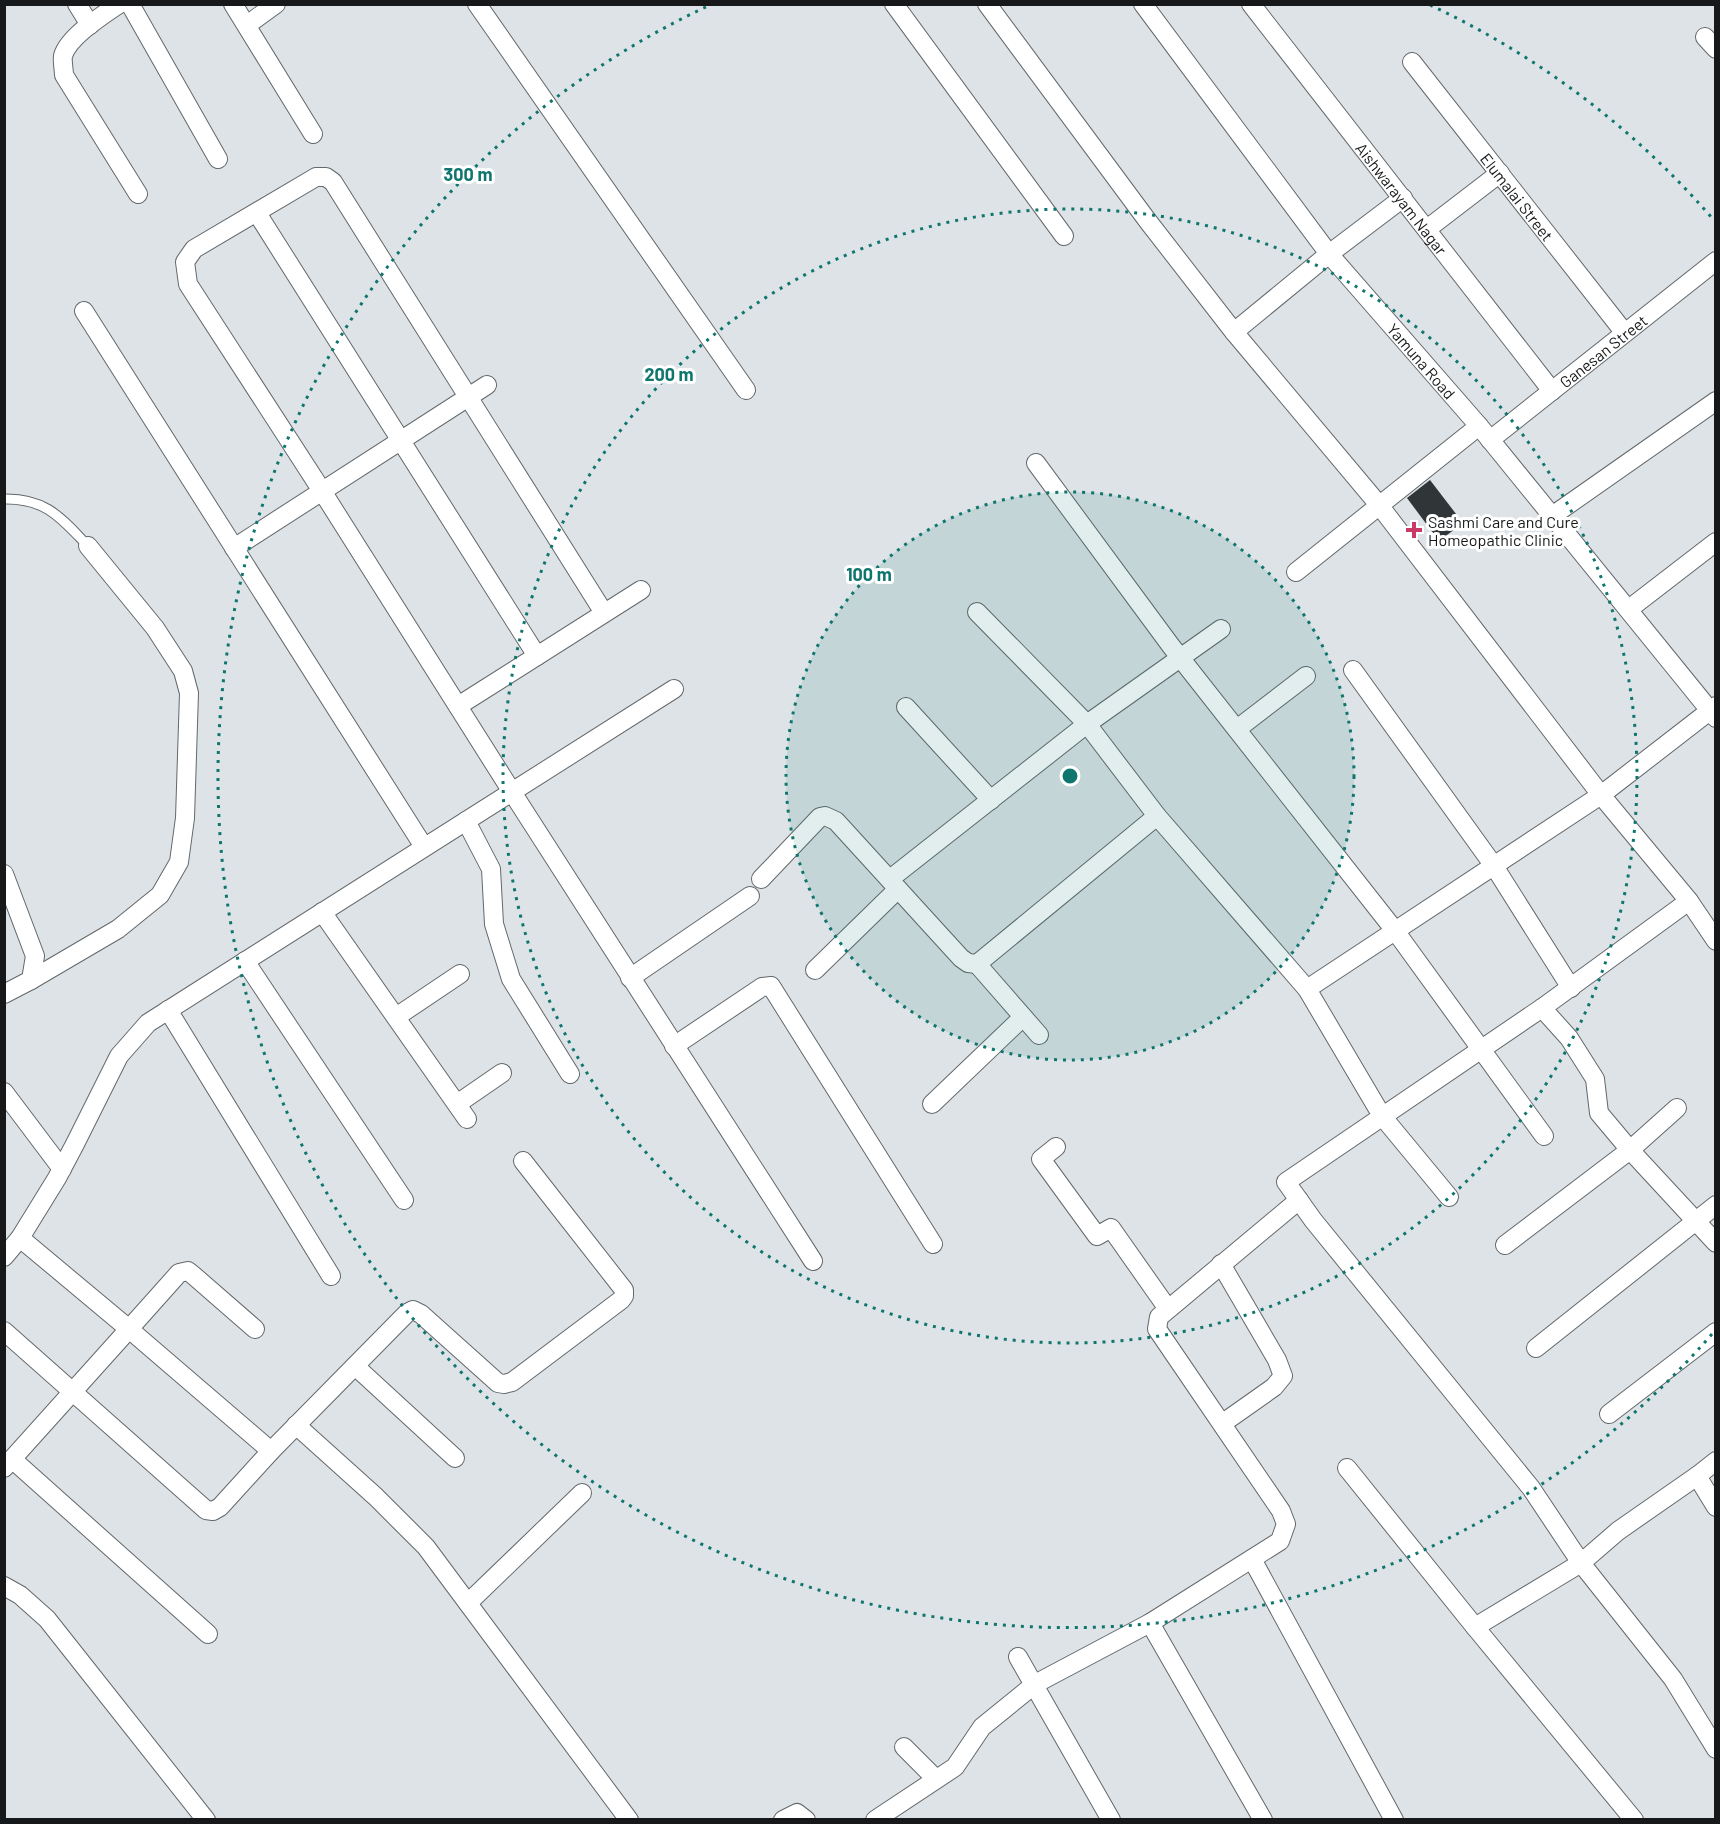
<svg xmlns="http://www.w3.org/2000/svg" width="1720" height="1824" font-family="Barlow,sans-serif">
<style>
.building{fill:#303537}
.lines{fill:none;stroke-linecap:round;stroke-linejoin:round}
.service-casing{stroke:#63686b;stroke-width:11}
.minor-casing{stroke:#63686b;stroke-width:20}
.service{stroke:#fff;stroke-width:9}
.minor{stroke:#fff;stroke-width:18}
.ring{fill:none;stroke:#0f766e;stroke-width:3;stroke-dasharray:3 6}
.poi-dot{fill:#c93b66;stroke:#fff;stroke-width:2}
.labels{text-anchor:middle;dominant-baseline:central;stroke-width:6;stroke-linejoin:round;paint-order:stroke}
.street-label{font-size:16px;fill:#161819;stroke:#fff}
.poi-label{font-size:16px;fill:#161819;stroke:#fff;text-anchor:start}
.centre{fill:#0f766e;stroke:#fff;stroke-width:3}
.ring-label{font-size:18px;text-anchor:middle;font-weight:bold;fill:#0f766e;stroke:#fff;stroke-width:6;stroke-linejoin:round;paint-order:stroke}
</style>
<rect width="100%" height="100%" fill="#dde3e7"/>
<!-- building -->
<path class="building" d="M1430 480 1463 523 1439 541 1407 498Z"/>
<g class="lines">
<!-- service casing -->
<g class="service-casing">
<path id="service" d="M4 499C46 498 61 518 88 546"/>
</g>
<!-- minor casing -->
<g class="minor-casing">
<g id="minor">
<path d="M77 4 90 25"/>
<path d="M119 4C103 15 68 37 63 56 62 61 64 70 64 75L138 194"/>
<path d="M130 4 218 159"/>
<path d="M233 4 313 134"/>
<path d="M477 4 746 390"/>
<path d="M894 4 1064 236"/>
<path d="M987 4 1147 220 1234 332 1379 505 1601 795 1689 901 1716 941"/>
<path id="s1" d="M1143 4 1329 254 1479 426 1716 718"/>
<path id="s2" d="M1251 4 1552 391"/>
<path d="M247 25 276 4"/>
<path d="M1705 37 1716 49"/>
<path id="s3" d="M1412 62 1624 332"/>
<path d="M257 213 537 656"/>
<path d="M1427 229 1500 173"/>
<path d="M84 311 424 847"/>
<path d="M1234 332 1329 254 1403 198"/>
<path id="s4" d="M1490 440 1716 261"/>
<path d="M1036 463 1171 646 1396 932 1544 1136"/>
<path d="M1552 516 1716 401"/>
<path d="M234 548 487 385"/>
<path d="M1296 572 1479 426"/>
<path d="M1629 609 1716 542"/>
<path d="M977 612 1087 724 1157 816 1307 989 1382 1116 1449 1197"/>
<path d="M604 613 333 182 326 177H316L194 249 185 262 188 284 322 491 512 792 813 1261"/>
<path d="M1353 670 1494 866 1571 988"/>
<path d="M458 706 641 590"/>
<path d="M906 707 991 800"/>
<path d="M1237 729 1306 676"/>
<path d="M466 821 491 869 494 924 511 979 570 1074"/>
<path d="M4 874 35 956 31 980 4 994"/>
<path d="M761 879 820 817 825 816 836 821 961 958 968 963 977 964 1157 816"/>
<path d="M890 879 1087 724 1221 629"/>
<path d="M322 912 467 1119"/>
<path d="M245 961 404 1200"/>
<path d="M977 964 1039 1035"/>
<path d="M815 970 898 889"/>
<path d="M630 978 750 896"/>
<path d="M31 980 118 929 160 895 179 862 185 818 189 693 183 671 155 628 88 546"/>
<path d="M1307 989 1601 795 1716 706"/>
<path d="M1542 1008 1689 901"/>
<path d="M168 1010 331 1276"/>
<path d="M396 1017 460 974"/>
<path d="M674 1046 762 987 771 986 933 1244"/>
<path d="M4 1092 62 1169"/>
<path d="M457 1104 502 1073"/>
<path d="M932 1104 1023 1017"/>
<path d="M1056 1147 1041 1159 1097 1236 1111 1228 1168 1309"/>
<path d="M1716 1243 1630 1150 1599 1113 1595 1079 1569 1038 1542 1008 1286 1182 1313 1220 1531 1488 1581 1563 1673 1679 1716 1749"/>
<path d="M1505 1245 1630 1150 1677 1108"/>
<path d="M4 1257 20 1238 57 1178 75 1144 119 1056 148 1023 674 689"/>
<path d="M1221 1264 1277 1360 1283 1376 1274 1387 1223 1423"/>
<path d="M255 1329 193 1275 188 1271 179 1273 129 1329 271 1451"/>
<path d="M4 1331 206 1510 213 1511 220 1507 271 1451 407 1313 413 1310 421 1314 498 1383 504 1384 512 1382 621 1300 624 1296V1290L523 1161"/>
<path d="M1536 1348 1716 1205"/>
<path d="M355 1366 455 1458"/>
<path d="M1609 1414 1716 1332"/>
<path d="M296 1425 376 1497 426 1547 629 1820"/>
<path d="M12 1459 208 1634"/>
<path d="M4 1468 129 1329 20 1238"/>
<path d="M1347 1468 1475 1627"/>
<path d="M1697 1476 1716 1507"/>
<path d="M1252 1559 1394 1820"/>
<path d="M4 1586 20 1595 47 1619 206 1820"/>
<path d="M468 1603 582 1493"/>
<path d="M1150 1623 1263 1820"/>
<path d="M1018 1657 1111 1820"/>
<path d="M904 1747 936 1779"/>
<path d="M783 1820 797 1813 806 1820"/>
<path d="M875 1820 955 1767 982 1727 1035 1684 1150 1623 1280 1541 1286 1524 1281 1511 1157 1329 1159 1317 1299 1200"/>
<path d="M1634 1820 1475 1627 1581 1563 1618 1531 1697 1476 1716 1461"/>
</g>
</g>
<!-- service -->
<use href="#service" class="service"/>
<!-- minor -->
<use href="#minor" class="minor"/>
</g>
<!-- distance rings -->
<circle cx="1070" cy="776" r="284" fill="#0f766e" fill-opacity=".12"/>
<g class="ring">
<circle cx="1070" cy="776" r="284"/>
<circle cx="1070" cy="776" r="567"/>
<path d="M1712 1334A851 851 0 1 1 710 5M1430 5A851 851 0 0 1 1712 218"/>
</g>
<!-- markers -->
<path class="poi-dot" d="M1411 521h6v6h6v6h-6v6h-6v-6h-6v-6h6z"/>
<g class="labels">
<!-- street labels -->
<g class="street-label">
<text stroke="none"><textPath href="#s2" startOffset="246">Aishwarayam Nagar</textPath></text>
<text stroke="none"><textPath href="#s3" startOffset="171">Elumalai Street</textPath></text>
<text stroke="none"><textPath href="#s4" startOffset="144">Ganesan Street</textPath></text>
<text stroke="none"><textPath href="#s1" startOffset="453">Yamuna Road</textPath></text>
</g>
<!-- poi labels -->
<g class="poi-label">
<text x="1428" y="521">Sashmi Care and Cure<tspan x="1428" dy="18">Homeopathic Clinic</tspan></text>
</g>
</g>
<circle cx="1070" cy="776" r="9" class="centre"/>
<g class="ring-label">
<text x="468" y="181">300 m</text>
<text x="669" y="381">200 m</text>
<text x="869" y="581">100 m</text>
</g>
<!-- border -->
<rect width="1720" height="1824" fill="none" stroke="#161819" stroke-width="12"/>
</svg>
